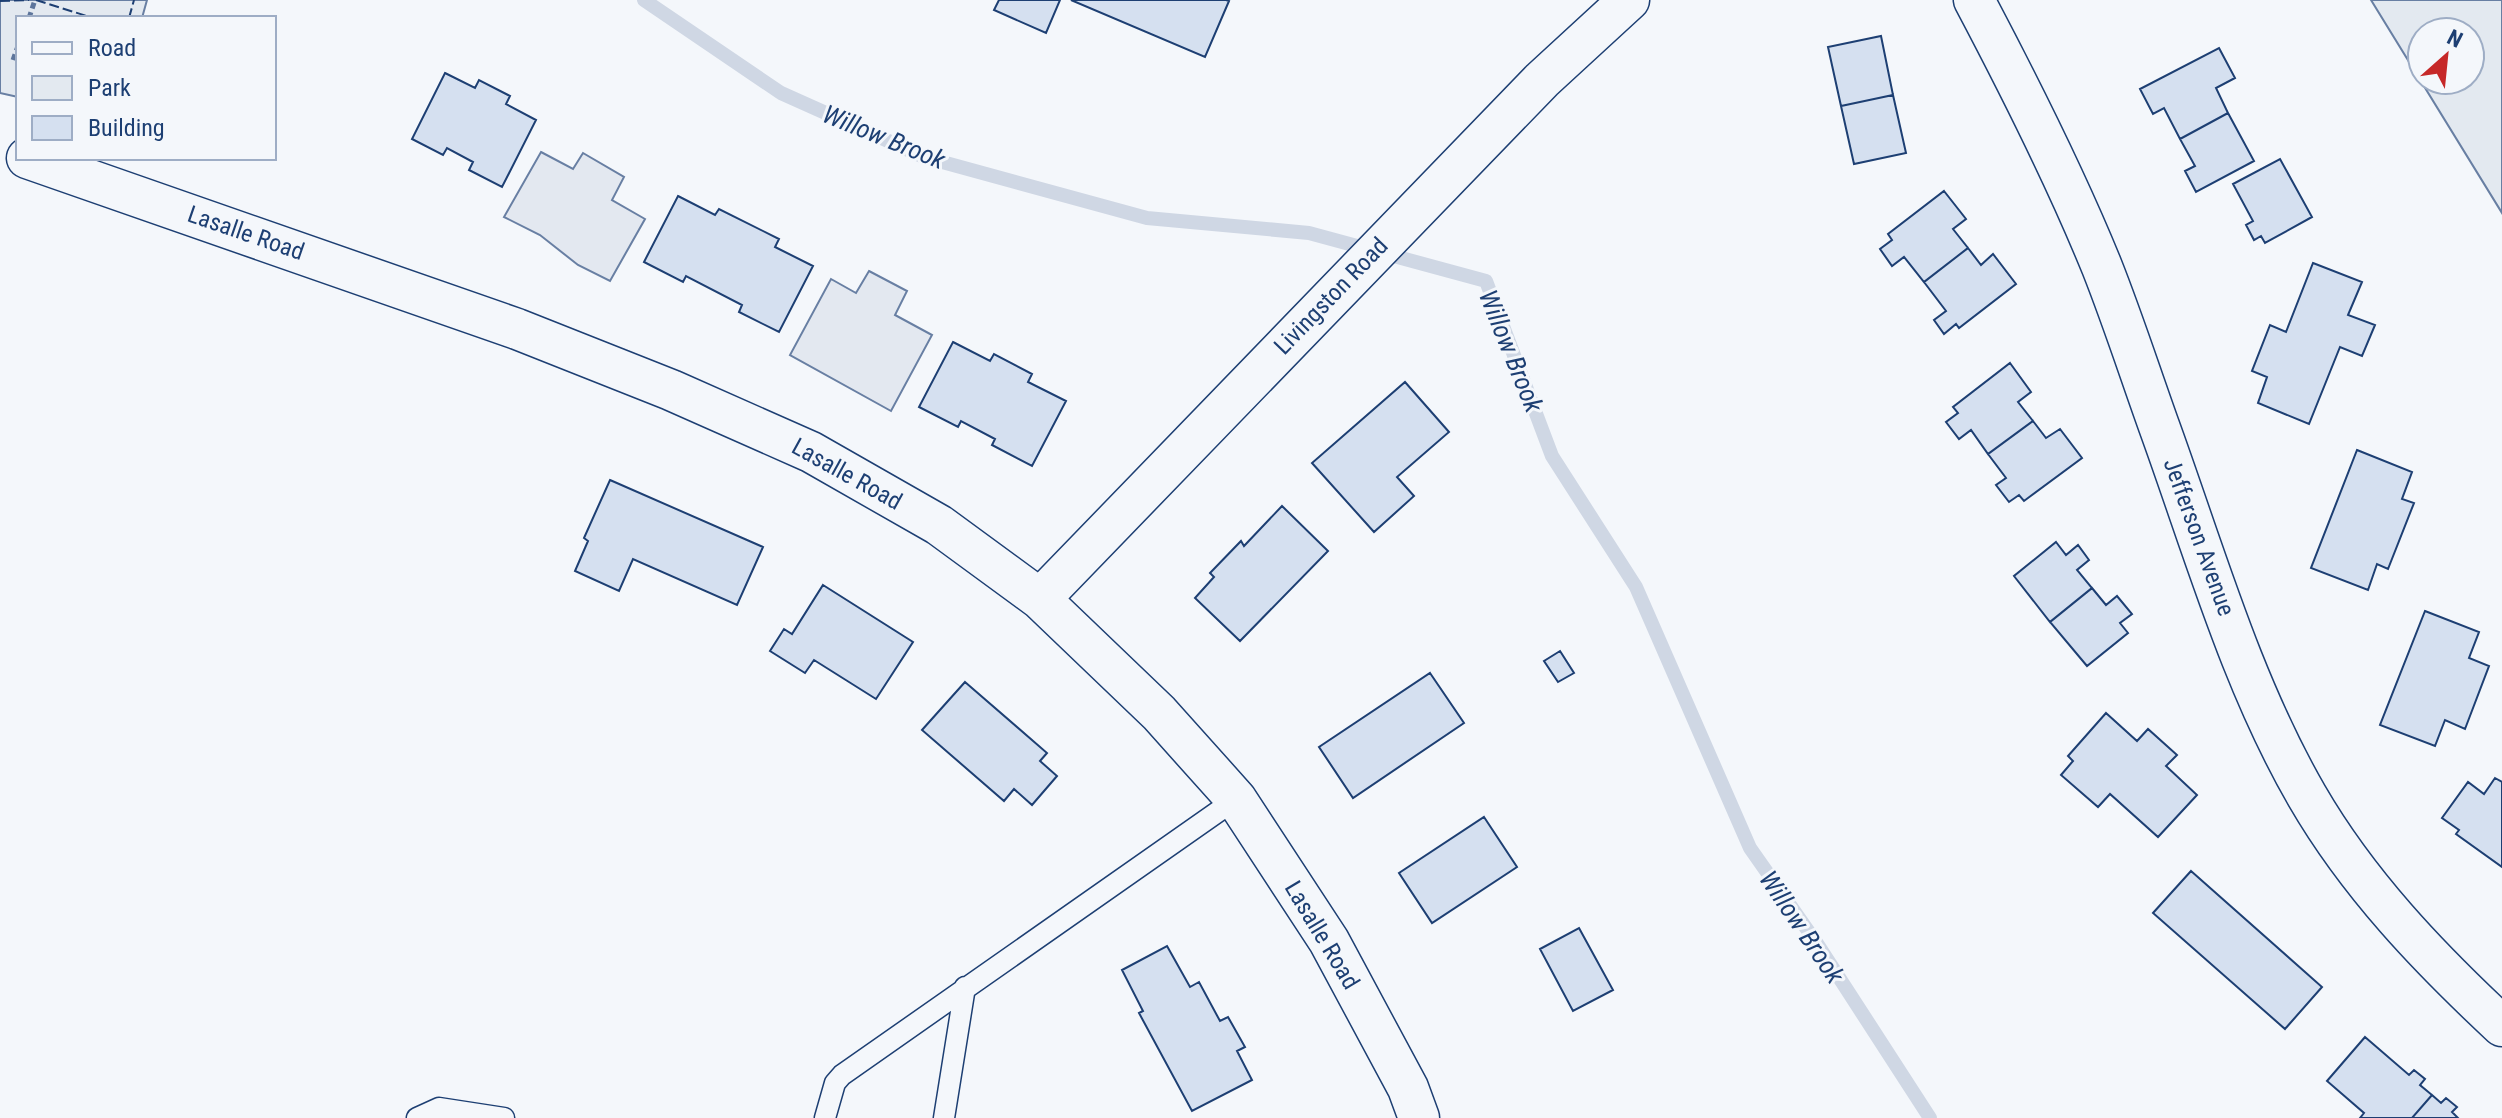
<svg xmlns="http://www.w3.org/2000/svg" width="2502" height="1118" font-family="'Roboto Condensed',sans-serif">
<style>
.green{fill:#e3e9f0;stroke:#687fa3;stroke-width:2;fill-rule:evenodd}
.parking{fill:#e3e8f0;stroke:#687fa3;stroke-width:2}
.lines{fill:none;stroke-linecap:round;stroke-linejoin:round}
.stream{stroke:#cfd7e4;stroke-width:14}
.building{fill:#d5e0f0;stroke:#1d3f73;stroke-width:2}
.lane-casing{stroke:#1d3f73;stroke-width:23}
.street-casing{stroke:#1d3f73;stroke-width:43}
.path{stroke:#5e769c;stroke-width:5;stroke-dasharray:6 4;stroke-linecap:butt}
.lane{stroke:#f4f7fb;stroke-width:20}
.street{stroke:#f4f7fb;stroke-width:40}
.fence{stroke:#1d3f73;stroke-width:2;stroke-dasharray:10 4;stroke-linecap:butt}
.labels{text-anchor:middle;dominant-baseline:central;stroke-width:6;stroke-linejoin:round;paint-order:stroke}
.street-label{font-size:24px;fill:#1d3f73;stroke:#f4f7fb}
.water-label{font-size:26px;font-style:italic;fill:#1d3f73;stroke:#f4f7fb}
</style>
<rect width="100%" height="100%" fill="#f4f7fb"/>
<!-- green -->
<path class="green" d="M0 0H147L142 18H18V97L0 93Z
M2371 0H2502V213ZM2422 32H2470V80H2422Z"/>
<!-- parking -->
<path class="parking" d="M541 152 573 169 583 153 624 177 612 200 645 219 610 281 578 265 540 235 504 217Z
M869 271 907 291 895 315 932 335 891 411 790 355 831 279 856 293Z"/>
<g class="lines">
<!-- stream -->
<path class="stream" d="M644 0 781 93 924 157 1147 218 1309 233 1486 281 1552 456 1636 587 1750 848 1818 945 1930 1118"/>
</g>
<!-- building -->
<path class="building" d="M999 0H1060L1046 33 994 10Z
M1071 0H1226L1229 1 1205 57Z
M1881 36 1893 95 1841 106 1828 47Z
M2219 48 2235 78 2216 88 2228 113 2180 139 2164 108 2153 114 2140 89Z
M445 73 475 88 479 80 510 96 506 104 536 120 502 187 469 170 473 162 447 148 443 155 412 139Z
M1893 95 1906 153 1854 164 1841 106Z
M2228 113 2254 161 2196 192 2185 171 2195 166 2180 139Z
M2280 159 2312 217 2265 243 2261 236 2254 240 2246 225 2253 221 2233 184Z
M1944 191 1966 219 1953 229 1968 248 1924 282 1904 257 1892 266 1880 249 1892 240 1888 234Z
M678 196 715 215 719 209 779 239 775 247 813 266 779 332 739 312 742 305 686 276 683 282 644 262Z
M1968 248 1981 265 1993 254 2016 284 1959 328 1956 324 1944 334 1934 320 1946 311 1924 282Z
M2313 263 2362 282 2348 315 2375 325 2362 356 2340 347 2309 424 2258 403 2267 377 2252 371 2270 325 2286 332Z
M953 342 990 361 994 354 1032 374 1028 382 1066 401 1032 466 992 445 995 439 961 421 958 427 919 407Z
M2010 363 2031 392 2018 402 2033 421 1988 454 1971 430 1959 439 1946 422 1958 413 1953 407Z
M1405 382 1449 432 1397 477 1414 496 1374 532 1312 463Z
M2033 421 2046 438 2060 429 2082 458 2024 501 2019 495 2009 502 1996 485 2006 478 1988 454Z
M2357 450 2412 472 2402 499 2414 503 2388 569 2377 564 2368 590 2311 568Z
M610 480 763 547 737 605 633 559 619 591 575 571 588 541 584 538Z
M1282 506 1328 551 1240 641 1195 598 1214 577 1210 573 1241 541 1244 546Z
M2056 542 2066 555 2078 545 2089 560 2077 570 2092 588 2050 622 2014 576Z
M823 585 913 642 876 699 814 660 805 673 770 651 784 629 792 634Z
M2092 588 2106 605 2117 596 2132 614 2120 623 2128 633 2087 666 2050 622Z
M2425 611 2479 632 2469 658 2489 666 2465 729 2445 720 2435 746 2380 725Z
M1560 651 1574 673 1558 682 1544 661Z
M1430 673 1464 723 1353 798 1319 747Z
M965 682 1047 753 1040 761 1057 776 1032 805 1014 789 1004 801 922 730Z
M2106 713 2137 741 2148 729 2177 755 2166 766 2197 795 2158 837 2110 794 2098 807 2061 775 2073 761 2068 756Z
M2495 778 2502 782V867L2456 834 2459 830 2442 818 2468 782 2484 794Z
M1484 817 1517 867 1432 923 1399 873Z
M2191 871 2322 987 2285 1029 2153 913Z
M1579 928 1613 990 1573 1011 1540 949Z
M1167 946 1190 987 1199 982 1220 1021 1228 1017 1245 1047 1237 1051 1252 1080 1192 1111 1139 1013 1143 1011 1122 970Z
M2365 1037 2409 1075 2414 1070 2425 1079 2420 1085 2432 1095 2412 1118H2360L2364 1113 2327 1081Z
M2432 1095 2441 1103 2446 1098 2457 1107 2452 1112 2458 1118H2412Z"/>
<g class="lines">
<!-- lane casing -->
<g class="lane-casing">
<path id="lane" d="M417 1118 439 1108 504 1118
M825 1118 835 1083 842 1075 1236 799
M944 1118 965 987"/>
</g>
<!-- street casing -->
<g class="street-casing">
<path id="street" d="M1974 0C2020 87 2065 176 2102 267 2123 320 2140 373 2159 426 2204 550 2241 682 2307 796 2358 884 2428 957 2502 1026
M27 158 517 329 671 390 811 452 939 525 1040 599 1159 713 1236 799 1329 941 1408 1088 1419 1118
M1040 599 1542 80 1629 0"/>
</g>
<!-- path -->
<path class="path" d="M29 18 35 0
M13 60 18 46"/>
<!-- lane -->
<use href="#lane" class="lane"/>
<!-- street -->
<use href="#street" class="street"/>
<!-- fence -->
<path class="fence" d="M36 0 93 18
M0 1 29 0
M129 18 134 0"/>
</g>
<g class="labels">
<!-- street labels -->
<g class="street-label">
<text transform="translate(246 233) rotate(19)">Lasalle Road</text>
<text transform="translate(1331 296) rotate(-46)">Livingston Road</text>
<text transform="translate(847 474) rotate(29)">Lasalle Road</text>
<text transform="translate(2199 537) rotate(70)">Jefferson Avenue</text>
<text transform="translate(1322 935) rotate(59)">Lasalle Road</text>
</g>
<!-- water labels -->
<g class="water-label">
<text transform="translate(884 137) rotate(22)">Willow Brook</text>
<text transform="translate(1511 351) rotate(68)">Willow Brook</text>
<text transform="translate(1802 927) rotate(56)">Willow Brook</text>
</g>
</g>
<!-- legend -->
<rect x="16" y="16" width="260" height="144" fill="#f4f7fb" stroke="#9eadc5" stroke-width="2"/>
<rect x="32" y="42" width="40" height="12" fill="#f4f7fb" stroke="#9eadc5" stroke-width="2"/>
<text x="88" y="56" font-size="24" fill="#1d3f73">Road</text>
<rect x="32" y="76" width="40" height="24" fill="#e3e9f0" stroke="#9eadc5" stroke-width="2"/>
<text x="88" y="96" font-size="24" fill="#1d3f73">Park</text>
<rect x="32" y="116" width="40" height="24" fill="#d5e0f0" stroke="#9eadc5" stroke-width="2"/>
<text x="88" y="136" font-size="24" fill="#1d3f73">Building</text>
<!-- north arrow -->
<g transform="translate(2446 56) rotate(27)"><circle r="38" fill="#f4f7fb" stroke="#9eadc5" stroke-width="2"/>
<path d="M0-6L14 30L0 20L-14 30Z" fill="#c62828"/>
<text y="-12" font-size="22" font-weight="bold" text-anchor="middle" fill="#1d3f73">N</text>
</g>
</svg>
